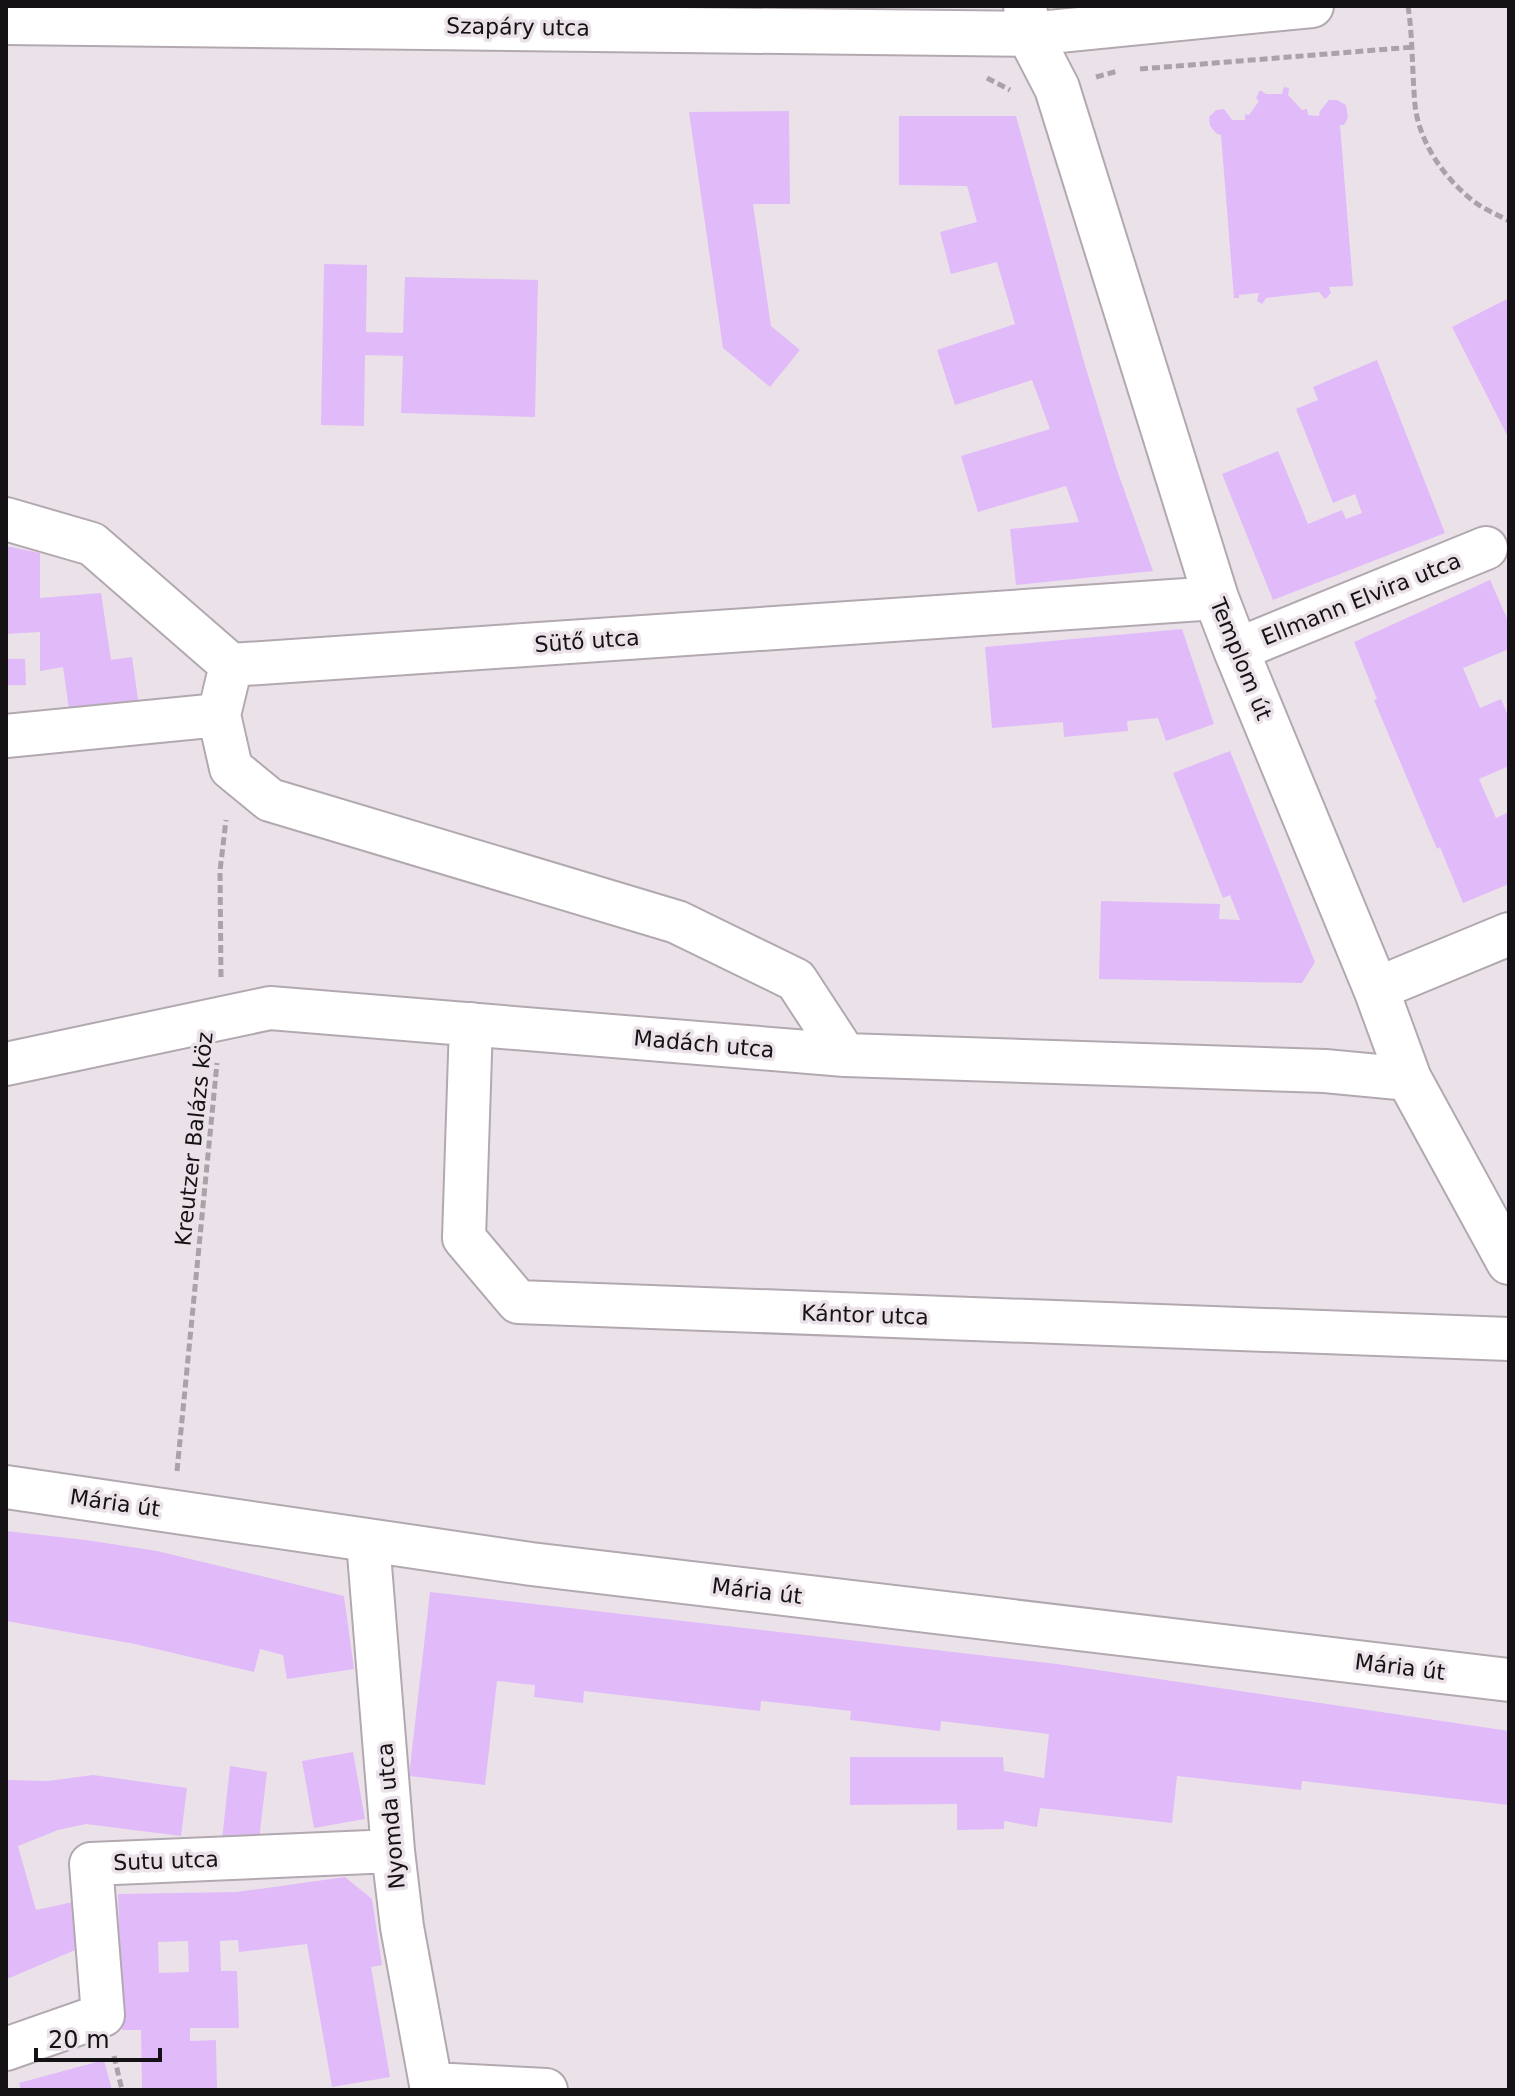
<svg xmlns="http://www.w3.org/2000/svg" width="1515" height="2096" font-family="'DejaVu Sans',sans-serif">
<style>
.building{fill:#e1baf9;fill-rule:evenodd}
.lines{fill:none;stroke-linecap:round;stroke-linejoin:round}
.street-casing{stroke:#b2a9b0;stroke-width:46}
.secondary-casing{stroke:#b2a9b0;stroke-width:48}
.path{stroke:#a9a2a8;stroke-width:5;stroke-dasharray:8 4;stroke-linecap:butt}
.street{stroke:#fff;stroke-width:42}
.secondary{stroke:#fff;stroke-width:44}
.labels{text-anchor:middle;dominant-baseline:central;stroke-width:7;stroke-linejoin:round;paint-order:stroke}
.street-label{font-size:22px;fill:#151215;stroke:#ebe2e9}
</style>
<rect width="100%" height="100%" fill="#ebe2e9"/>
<!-- building -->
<path class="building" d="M1284 87 1289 88 1288 95 1302 110 1307 109 1308 115 1319 116 1320 111 1329 100H1337L1346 105 1348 118 1344 125H1340L1353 286 1329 287 1331 293 1325 299 1319 292 1266 298 1262 304 1257 301 1259 293 1239 295V298H1234L1221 135 1217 134 1210 126 1209 117 1216 110 1224 109 1232 120H1245V114L1249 115 1259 101 1256 98 1260 90 1266 94H1282Z
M789 111 790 204H753L771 326 800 350 770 387 723 348 689 112Z
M899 116H1016L1084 362 1117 470 1153 571 1016 585 1010 529 1079 522 1066 486 978 512 961 456 1050 429 1032 380 955 405 937 350 1015 324 997 262 951 274 940 232 977 222 967 186 899 185Z
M324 264 367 265 366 332 403 333 405 277 538 280 535 417 401 413 403 356 365 355 364 426 321 425Z
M1509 298V439L1452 327Z
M1377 360 1445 533 1273 600 1222 474 1278 451 1308 524 1342 510 1346 519 1362 513 1355 494 1333 503 1296 409 1318 400 1313 387Z
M6 546 40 553V598L101 593 111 660 132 657 140 713 71 723 63 667 40 671V632L6 634Z
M1490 580 1509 623V649L1463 668 1480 708 1501 699 1509 718V766L1479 779 1496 818 1509 812V884L1463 903 1440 847 1437 849 1374 700 1377 699 1354 642Z
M1182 629 1214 724 1166 741 1158 718 1127 721 1128 731 1064 737 1063 722 992 728 985 647Z
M6 659H25L26 685H6Z
M1230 751 1315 962 1302 983 1099 979 1101 901 1220 904 1219 919 1240 920 1230 895 1223 898 1173 773Z
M6 1531 86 1540 157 1551 344 1596 354 1669 287 1679 283 1655 260 1649 254 1672 135 1644 6 1621Z
M430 1592 1057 1664 1509 1731V1805L1302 1781 1301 1790 1177 1776 1172 1823 1040 1808 1037 1827 1004 1821V1829L957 1830V1804L850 1805V1757H1003L1004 1771 1044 1778 1049 1734 941 1721 940 1731 850 1720 851 1711 761 1701 760 1711 584 1691 583 1703 534 1697 535 1685 497 1681 485 1785 409 1776Z
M353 1752 365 1819 314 1828 302 1761Z
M230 1766 267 1772 259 1839 222 1840Z
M93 1775 187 1788 181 1836 86 1824 58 1830 18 1846 36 1910 73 1902 80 1948 7 1979 6 1780 48 1781Z
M345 1877 372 1899 382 1965 371 1967 390 2077 332 2087 307 1944 239 1952 238 1940 220 1941 221 1971H237L239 2028H190V2041L216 2040 217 2090H142L141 2030H122L118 1894 237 1892ZM188 1941 189 1972 159 1973 158 1942Z
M104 2060 112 2090H21L19 2083Z"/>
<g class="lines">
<!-- street casing -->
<g class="street-casing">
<path id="street" d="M1025 6 1029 34 1312 6
M6 519 92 544 231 665 1216 598
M1236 650 1486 548
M231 665 219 715 231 768 270 800 677 922 796 980 845 1055
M6 736 219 715
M1376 989 1509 934
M471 1024 464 1238 518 1302 1509 1339
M6 1064 270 1008 845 1055 1325 1071 1409 1079
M6 1487 531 1564 1509 1680
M368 1541 393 1851 402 1927 432 2090
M6 2049 103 2015 91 1864 393 1851
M432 2084 546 2090"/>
</g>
<!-- secondary casing -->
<g class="secondary-casing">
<path id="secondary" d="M6 22 1029 34 1057 88 1216 598 1236 650 1376 989 1409 1079 1509 1262"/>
</g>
<!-- path -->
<path class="path" d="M1408 6C1413 39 1412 72 1415 105 1419 143 1446 181 1476 203 1486 210 1498 215 1509 221
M1140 69 1414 47
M1096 77 1118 71
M987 78 1010 90
M221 977 220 871 226 820
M177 1471 217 1063
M114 2056 122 2090"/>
<!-- street -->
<use href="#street" class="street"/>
<!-- secondary -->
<use href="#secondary" class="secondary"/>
</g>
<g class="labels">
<!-- street labels -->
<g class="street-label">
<text transform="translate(518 27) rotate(1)">Szapáry utca</text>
<text transform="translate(1361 599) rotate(-22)">Ellmann Elvira utca</text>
<text transform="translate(587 641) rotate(-4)">Sütő utca</text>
<text transform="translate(1241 659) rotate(68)">Templom út</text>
<text transform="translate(704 1044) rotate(5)">Madách utca</text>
<text transform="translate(194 1139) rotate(-84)">Kreutzer Balázs köz</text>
<text transform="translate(865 1315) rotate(2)">Kántor utca</text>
<text transform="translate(115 1503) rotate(8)">Mária út</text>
<text transform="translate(757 1591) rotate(7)">Mária út</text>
<text transform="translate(1400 1667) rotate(7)">Mária út</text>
<text transform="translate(391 1816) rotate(-95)">Nyomda utca</text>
<text transform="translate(166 1861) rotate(-2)">Sutu utca</text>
</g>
</g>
<!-- border -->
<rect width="1515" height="2096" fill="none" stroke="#151215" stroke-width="16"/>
<!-- scale -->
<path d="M36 2048v12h124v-12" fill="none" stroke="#151215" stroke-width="4"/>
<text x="48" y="2048" font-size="24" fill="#151215" stroke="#ebe2e9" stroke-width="6" paint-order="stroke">20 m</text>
</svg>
